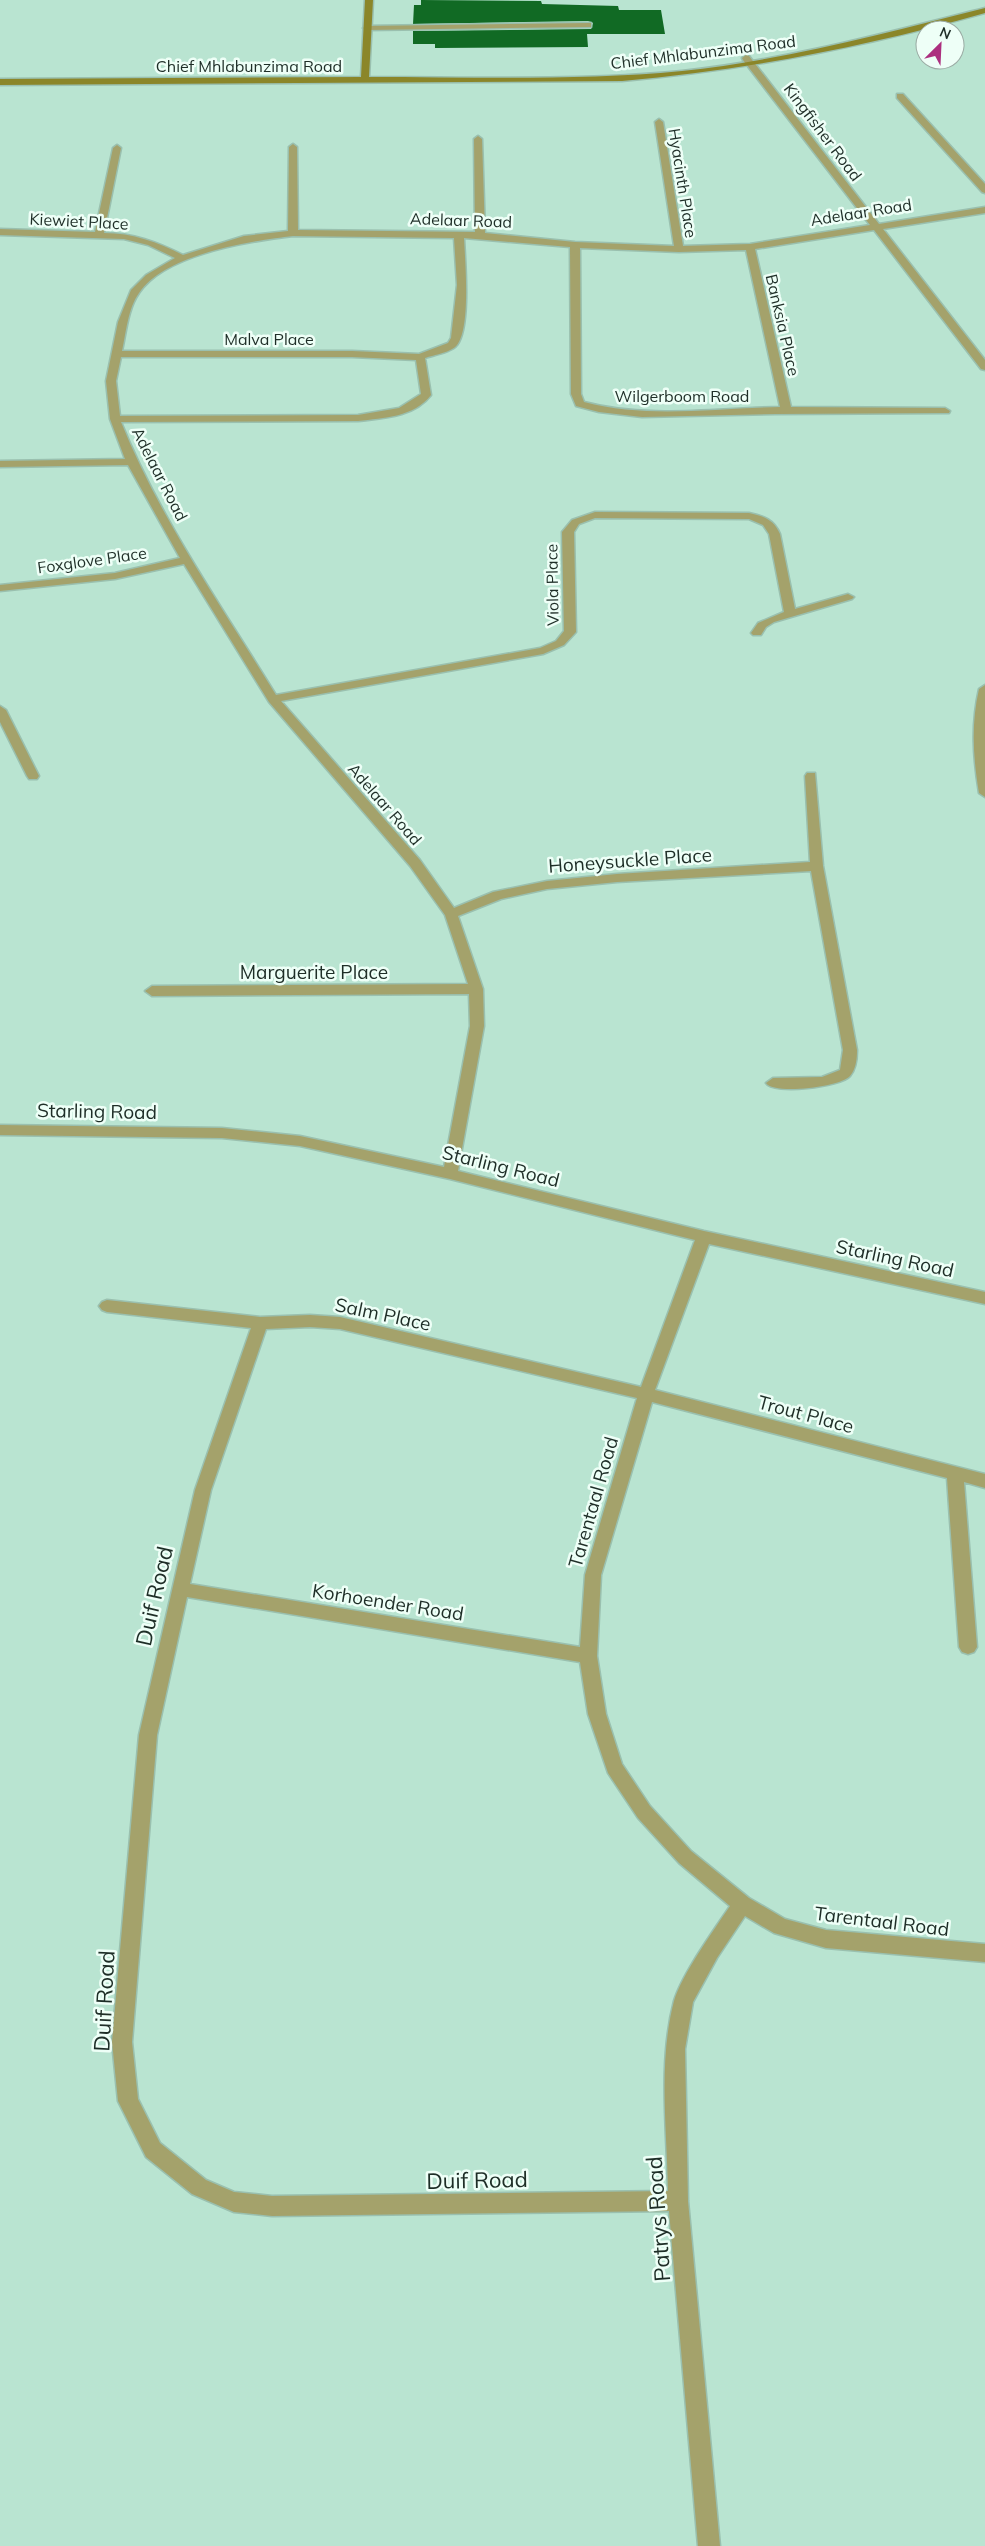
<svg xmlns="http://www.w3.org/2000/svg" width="985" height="2546" font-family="Mulish,sans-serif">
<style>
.building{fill:#116a24}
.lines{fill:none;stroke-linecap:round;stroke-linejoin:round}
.lane-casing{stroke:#9ac0af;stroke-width:3}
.street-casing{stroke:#9ac0af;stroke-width:3}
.secondary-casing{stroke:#9ac0af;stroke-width:3}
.lane{fill:#a4a26b;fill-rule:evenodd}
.street{fill:#a4a26b;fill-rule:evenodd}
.secondary{fill:#8b8629;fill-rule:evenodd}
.labels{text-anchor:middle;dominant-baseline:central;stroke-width:5;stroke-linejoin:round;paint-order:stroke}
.far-street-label{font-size:16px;fill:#1e2e27;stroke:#eefff7}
.street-label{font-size:19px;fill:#1e2e27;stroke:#eefff7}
.near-street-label{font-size:22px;fill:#1e2e27;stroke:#eefff7}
</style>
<rect width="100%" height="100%" fill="#b9e4d1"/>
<!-- building -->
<path class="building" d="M421 0 541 1 542 4 618 6 619 10H661L665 34H587L588 47 435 48V44H413V31L591 29 593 23 588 21 413 24 414 5H421Z"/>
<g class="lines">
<!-- lane casing -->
<g class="lane-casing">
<path id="lane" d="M588 23H591V27L367 30 363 28 367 26Z"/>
</g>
<!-- street casing -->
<g class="street-casing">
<path id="street" d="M746 55 749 56 879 224 985 207V213L883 229 985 360V370L981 369 874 230 755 249 791 407 945 408 950 411 949 413 775 414 642 417 599 412 576 406 571 394 570 247 464 238C465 261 471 327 457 345 452 352 434 355 425 358L431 395C414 417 384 418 358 421L121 422C160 519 222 607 276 695L540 648 556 641 564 631 562 532 572 520 595 512 749 513C764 516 774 520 780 534L795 609 848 594 854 597 852 599 774 622 766 627 761 635H753L751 633 758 623 784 612 769 534 763 525 749 519 595 518 579 524 574 532 576 632 564 645 543 654 281 701 420 860 454 908 493 892 547 881 617 874 810 862 805 776 807 773H815L823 866 857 1050C857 1059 856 1069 850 1076 841 1087 773 1095 766 1083L773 1078 822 1077 840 1070 843 1050 811 871 617 882 547 889 501 899 458 916 483 989 484 1026 458 1171 704 1231 985 1292V1304L709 1244 655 1390 985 1474V1488L964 1482 977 1647 974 1652 968 1654 962 1652 959 1647 947 1478 652 1402 601 1575 597 1656 606 1714 622 1764 650 1806 691 1851 749 1898 785 1919 826 1930 985 1944V1962L826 1948 774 1933 745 1916 717 1958 693 2002 685 2049 688 2201 720 2546H698L669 2211 272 2216 234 2212 192 2194 146 2157 118 2101 112 2042 139 1735 195 1490 251 1328 107 1312 102 1310 99 1306 102 1302 107 1300 260 1317 310 1315 340 1317 641 1387 695 1240 450 1179 300 1146 222 1138 0 1135V1125L222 1128 300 1136 444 1167 470 1026 469 994 152 996 145 991 152 986 468 984 445 915 410 866 269 702 184 564 115 579 0 591V585L115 573 180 558 128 465 0 467V461L125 459 110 419 106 381 118 322 131 290 146 275 175 258 148 245 124 239 0 235V229L95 232 113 148 117 145 121 148 104 233C133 233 157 242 183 255L244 236 288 231 289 147 293 144 297 147 298 230 475 232 474 139 478 136 482 139 485 233 575 242 674 246 655 122 659 119 663 122 683 246 750 244 870 225 743 60 742 58ZM293 236 454 238 457 285 451 338 448 343 419 354 352 351H122C126 333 128 308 139 293 165 254 250 241 293 236ZM580 248 679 252 746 250 780 407C715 408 648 419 584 402L581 394ZM121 357H352L416 360 421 394 399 408 358 415 120 416 116 381ZM310 1327 340 1329 637 1398 585 1575 580 1647 190 1584 211 1490 266 1329ZM187 1597 580 1662 588 1714 608 1773 638 1818 679 1863 730 1906C714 1930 682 1974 674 2001 658 2062 667 2129 668 2191L272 2196 234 2192 206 2180 160 2143 138 2099 132 2042 157 1735Z
M897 94H903L985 184V193L982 192 897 98Z
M985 685V797L979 793C973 757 971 724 979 689Z
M0 706 6 710 39 776 37 779H29L27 776 0 722Z"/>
</g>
<!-- secondary casing -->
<g class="secondary-casing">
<path id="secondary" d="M365 0H373L369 77C474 77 579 81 682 71 786 60 885 33 985 8V13C865 47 746 70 622 81L0 85V79L361 77Z"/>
</g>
<!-- lane -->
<use href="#lane" class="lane"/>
<!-- street -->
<use href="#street" class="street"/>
<!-- secondary -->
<use href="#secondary" class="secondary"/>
</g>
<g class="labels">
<!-- far-street labels -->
<g class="far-street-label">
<text transform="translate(703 52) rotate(-7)">Chief Mhlabunzima Road</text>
<text x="249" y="66">Chief Mhlabunzima Road</text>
<text transform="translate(823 132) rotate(53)">Kingfisher Road</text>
<text transform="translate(683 183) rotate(81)">Hyacinth Place</text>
<text transform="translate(861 212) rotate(-9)">Adelaar Road</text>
<text transform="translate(461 220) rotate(2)">Adelaar Road</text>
<text transform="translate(79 221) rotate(3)">Kiewiet Place</text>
<text transform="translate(783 325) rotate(77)">Banksia Place</text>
<text x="269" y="339">Malva Place</text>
<text x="682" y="396">Wilgerboom Road</text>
<text transform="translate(160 474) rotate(63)">Adelaar Road</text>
<text transform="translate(92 560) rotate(-8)">Foxglove Place</text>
<text transform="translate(552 585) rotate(-91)">Viola Place</text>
<text transform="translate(385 804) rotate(49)">Adelaar Road</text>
</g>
<!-- street labels -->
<g class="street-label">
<text transform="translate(630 860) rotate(-4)">Honeysuckle Place</text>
<text x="314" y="972">Marguerite Place</text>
<text transform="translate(97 1111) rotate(1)">Starling Road</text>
<text transform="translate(501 1166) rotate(14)">Starling Road</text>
<text transform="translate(895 1258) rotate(12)">Starling Road</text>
<text transform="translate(383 1314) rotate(12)">Salm Place</text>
<text transform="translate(806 1414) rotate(15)">Trout Place</text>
<text transform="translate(593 1502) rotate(-74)">Tarentaal Road</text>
<text transform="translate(388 1602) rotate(9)">Korhoender Road</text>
<text transform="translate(882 1921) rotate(7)">Tarentaal Road</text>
</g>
<!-- near-street labels -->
<g class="near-street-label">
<text transform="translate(154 1596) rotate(-77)">Duif Road</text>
<text transform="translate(104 2001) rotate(-87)">Duif Road</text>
<text transform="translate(477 2180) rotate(-1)">Duif Road</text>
<text transform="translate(658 2219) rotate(-94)">Patrys Road</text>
</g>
</g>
<!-- north arrow -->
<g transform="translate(940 45) rotate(24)"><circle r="24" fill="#eefff7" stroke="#9baba4"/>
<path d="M0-4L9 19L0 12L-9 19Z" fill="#ac2f7f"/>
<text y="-8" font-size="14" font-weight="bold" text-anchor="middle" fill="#1e2e27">N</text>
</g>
</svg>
